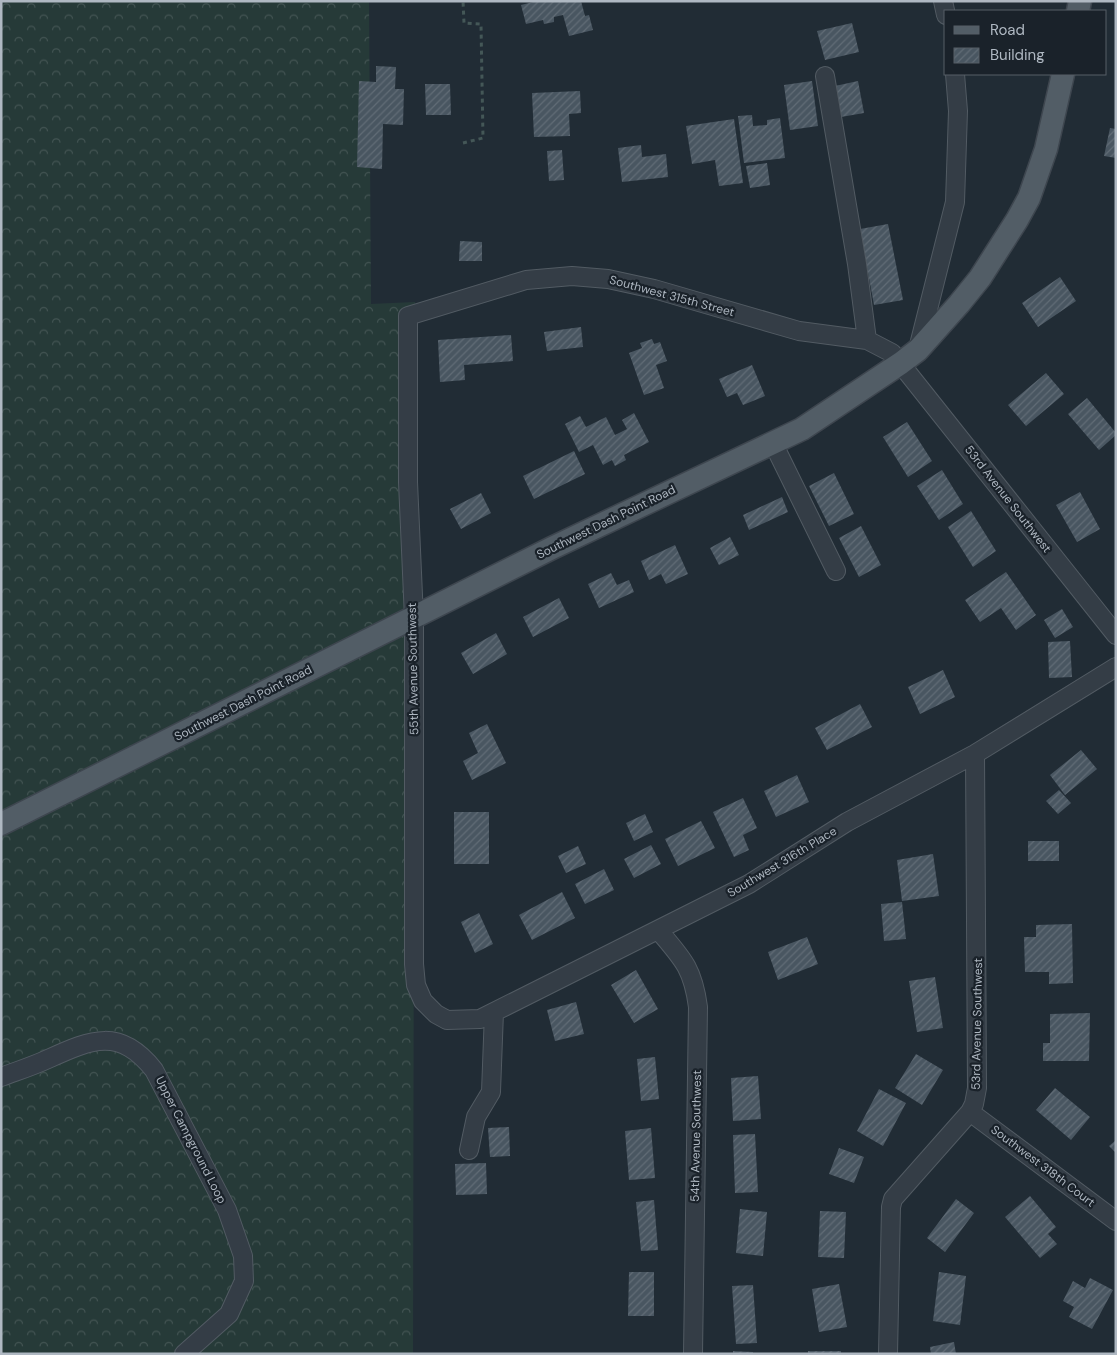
<svg xmlns="http://www.w3.org/2000/svg" width="1117" height="1355" font-family="'DM Sans',sans-serif">
<style>
.forest{fill:url(#forest-crowns)}
.building{fill:url(#building-hatch)}
.lines{fill:none;stroke-linecap:round;stroke-linejoin:round}
.minor-casing{stroke:#525b63;stroke-width:20}
.major-casing{stroke:#3e464f;stroke-width:25}
.path{stroke:#445757;stroke-width:3;stroke-dasharray:4 4;stroke-linecap:butt}
.minor{stroke:#343d46;stroke-width:18}
.major{stroke:#525d66;stroke-width:22}
.labels{text-anchor:middle;dominant-baseline:central;stroke-width:4.5;stroke-linejoin:round;paint-order:stroke}
.street-label{font-size:12px;fill:#afb8c2;stroke:#1a222a}
</style>
<defs>
<pattern id="forest-crowns" width="20" height="18" patternUnits="userSpaceOnUse" patternTransform="scale(1.25)"><rect width="20" height="18" fill="#263a38"/><path d="M2 6a3 3 0 1 1 6 0M12 15a3 3 0 1 1 6 0" fill="none" stroke="#435453"/></pattern>
<pattern id="building-hatch" width="6" height="6" patternUnits="userSpaceOnUse" patternTransform="scale(1.25)"><rect width="6" height="6" fill="#495661"/><path d="M-1 1l2-2M0 6l6-6M5 7l2-2" fill="none" stroke="#616c76"/></pattern>
</defs>
<rect width="100%" height="100%" fill="#212c35"/>
<!-- forest -->
<path class="forest" d="M1 1H369L371 304 415 302 413 1354H1Z"/>
<!-- building -->
<path class="building" d="M537 1H581L585 16 589 15 593 30 569 36 563 15 554 17V22L544 24 543 20 526 24 521 5Z
M852 23 859 52 825 60 817 31Z
M376 66 396 67 395 89H404L403 125 383 124 382 169 357 167 359 81 376 82Z
M812 81 818 126 790 130 784 85Z
M858 81 864 113 841 117 835 86Z
M425 84H450L451 115H426Z
M580 91 581 113 569 114 570 136 534 137 532 93Z
M752 115 753 126 767 125V120L780 118 785 158 744 163 738 116Z
M734 119 743 183 719 186 715 160 692 164 686 126Z
M1110 128 1116 129V158L1104 156Z
M641 145 642 157 666 154 668 177 622 182 618 148Z
M562 150 564 180 549 181 547 151Z
M767 163 770 185 750 188 746 166Z
M888 224 903 300 874 305 860 229Z
M460 241 482 242V261H459Z
M1060 277 1076 301 1038 327 1022 303Z
M581 327 583 347 547 351 544 332Z
M511 335 513 361 464 365 465 380 440 382 438 340Z
M652 339 654 344 660 342 667 361 656 365 664 388 644 395 629 353 642 348 640 343Z
M752 365 765 396 743 405 737 393 727 397 719 379Z
M1046 373 1064 394 1026 426 1008 405Z
M1087 398 1116 433V435L1099 450 1068 414Z
M634 413 649 442 624 455 626 460 615 466 612 460 603 465 593 445 579 452 565 424 580 416 586 427 606 417 615 435 627 429 622 420Z
M907 422 932 461 908 477 883 437Z
M574 451 585 474 534 499 523 476Z
M942 470 963 504 939 520 917 486Z
M834 473 854 514 829 526 809 486Z
M1080 492 1100 529 1077 542 1056 505Z
M481 493 491 513 461 529 450 509Z
M782 497 788 512 749 530 743 515Z
M971 511 996 551 973 567 948 527Z
M861 526 881 565 859 577 839 538Z
M730 537 739 555 719 565 710 548Z
M675 545 688 574 666 584 661 574 649 580 641 561Z
M1006 572 1036 615 1016 630 1001 608 980 622 965 600Z
M611 573 617 585 629 580 634 592 599 608 588 584Z
M559 598 569 618 533 637 523 617Z
M1062 609 1073 627 1055 638 1044 620Z
M496 633 507 654 473 674 461 653Z
M1070 641 1072 677 1049 678 1048 642Z
M943 670 955 697 920 714 908 687Z
M860 704 872 727 827 750 815 728Z
M487 724 506 763 472 780 463 761 478 753 469 733Z
M1081 750 1097 769 1065 795 1050 775Z
M797 775 809 802 776 817 764 791Z
M1059 790 1071 803 1058 814 1046 801Z
M743 798 757 828 743 835 749 850 734 857 713 812Z
M454 812H489V864H454Z
M645 814 653 832 634 841 626 823Z
M701 821 715 848 678 866 665 839Z
M1028 841H1059V861H1028Z
M651 845 661 864 634 878 624 859Z
M578 846 586 864 566 873 558 856Z
M933 854 939 896 902 901 897 860Z
M604 869 614 890 585 904 575 884Z
M562 892 575 918 532 940 519 915Z
M902 902 906 939 884 941 881 904Z
M479 913 493 944 475 953 461 922Z
M1072 924 1073 983 1049 984V972H1025L1024 937H1036V925Z
M807 937 818 964 778 980 768 952Z
M636 970 658 1009 634 1023 611 985Z
M935 977 943 1028 917 1032 909 981Z
M576 1002 584 1034 555 1041 547 1010Z
M1090 1013 1089 1061H1043V1043H1050V1014Z
M916 1054 943 1070 922 1105 895 1088Z
M655 1057 659 1099 641 1101 637 1059Z
M758 1076 761 1119 733 1121 731 1078Z
M1055 1088 1090 1117 1071 1140 1036 1110Z
M879 1089 906 1103 883 1146 857 1131Z
M509 1127 510 1156 490 1157 488 1128Z
M651 1128 655 1178 629 1180 625 1131Z
M755 1134 758 1192 735 1193 733 1135Z
M1116 1140V1153L1109 1146Z
M839 1148 864 1157 854 1183 829 1174Z
M486 1163 487 1194 456 1195 455 1164Z
M1030 1196 1056 1227 1048 1234 1057 1244 1040 1258 1005 1217Z
M956 1199 974 1213 945 1252 927 1238Z
M654 1200 658 1250 641 1251 636 1202Z
M740 1209 767 1212 763 1256 736 1253Z
M820 1211 846 1212 844 1258 818 1257Z
M629 1272H654V1316H628Z
M939 1272 966 1276 960 1325 933 1321Z
M1090 1278 1113 1290 1092 1329 1069 1317 1074 1307 1063 1301 1073 1281 1085 1288Z
M839 1284 847 1327 819 1332 812 1289Z
M753 1285 757 1343 736 1344 732 1286Z
M954 1342 956 1354H931L930 1347Z
M733 1351 753 1352V1354H733Z
M808 1351H841V1354H808Z"/>
<g class="lines">
<!-- minor casing -->
<g class="minor-casing">
<path id="minor" d="M943 1 946 15
M825 76 857 264 867 340
M918 349 955 202 958 111 955 74
M773 443 836 571
M1116 635 892 353 867 340 799 331 654 289 608 279 572 276 526 280 408 316V482L414 618V964L416 985 423 1001 436 1014 447 1020 480 1019 749 884 847 822 975 754 1116 667
M659 931C683 959 693 969 698 1007L693 1354
M1 1077C17 1071 33 1066 48 1059 92 1039 120 1027 154 1070L227 1210 243 1256 244 1281 229 1314 184 1354
M970 1112 1116 1221
M469 1150 476 1117 491 1092 494 1012
M888 1354 891 1207 893 1199 970 1112 974 1104 977 1088 975 754"/>
</g>
<!-- major casing -->
<g class="major-casing">
<path id="major" d="M1078 11 1080 1
M1 824 552 548 802 429 901 363 918 350 959 304 980 278 1017 220 1029 198 1046 149 1063 74"/>
</g>
<!-- path -->
<path class="path" d="M463 143 483 138 481 24 464 23 463 1"/>
<!-- minor -->
<use href="#minor" class="minor"/>
<!-- major -->
<use href="#major" class="major"/>
</g>
<g class="labels">
<!-- street labels -->
<g class="street-label">
<text transform="translate(672 296) rotate(15)">Southwest 315th Street</text>
<text transform="translate(1008 499) rotate(52)">53rd Avenue Southwest</text>
<text transform="translate(606 522) rotate(-26)">Southwest Dash Point Road</text>
<text transform="translate(413 669) rotate(-91)">55th Avenue Southwest</text>
<text transform="translate(243 703) rotate(-27)">Southwest Dash Point Road</text>
<text transform="translate(782 862) rotate(-31)">Southwest 316th Place</text>
<text transform="translate(977 1024) rotate(-89)">53rd Avenue Southwest</text>
<text transform="translate(696 1136) rotate(-89)">54th Avenue Southwest</text>
<text transform="translate(191 1140) rotate(63)">Upper Campground Loop</text>
<text transform="translate(1043 1166) rotate(37)">Southwest 318th Court</text>
</g>
</g>
<!-- border -->
<rect width="1117" height="1355" fill="none" stroke="#afb8c2" stroke-width="5"/>
<!-- legend -->
<rect x="944" y="10" width="162" height="65" fill="#1a222a" stroke="#565e67"/>
<rect x="954" y="26" width="25" height="8" fill="#525d66" stroke="#565e67"/>
<text x="990" y="35" font-size="15" fill="#afb8c2">Road</text>
<rect x="954" y="48" width="25" height="15" fill="url(#building-hatch)" stroke="#565e67"/>
<text x="990" y="60" font-size="15" fill="#afb8c2">Building</text>
</svg>
